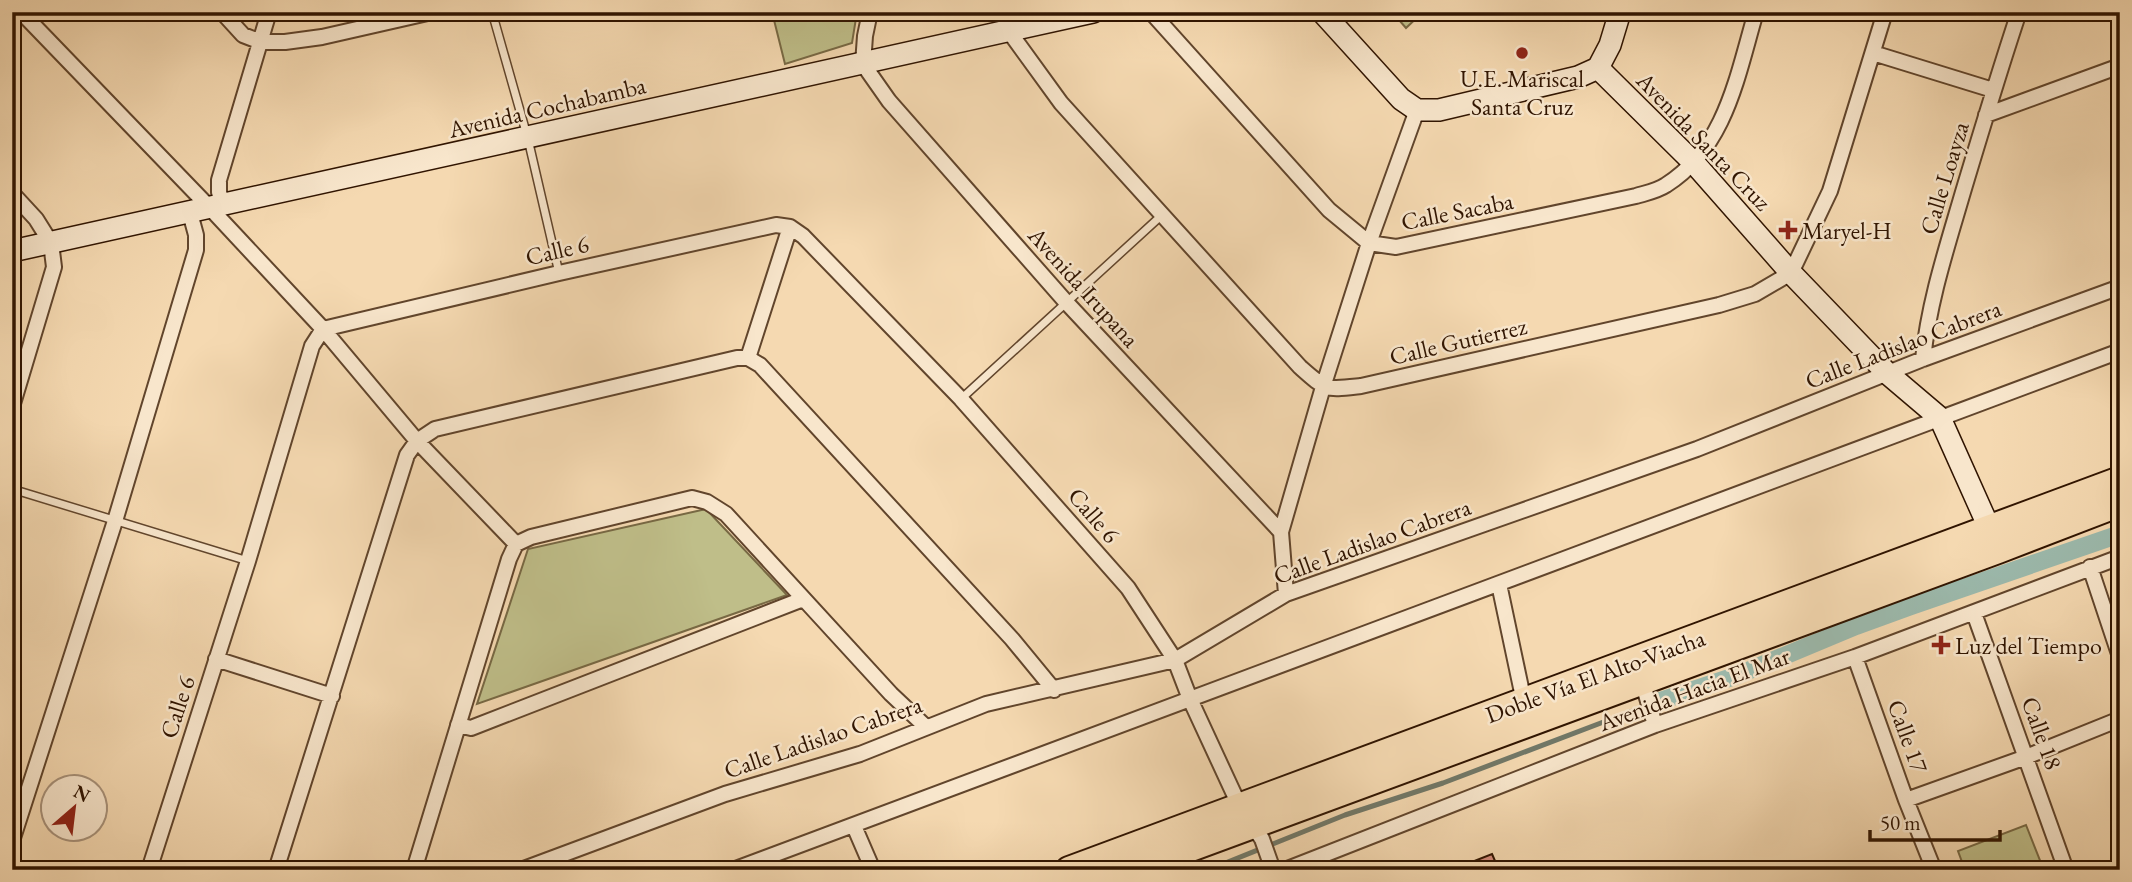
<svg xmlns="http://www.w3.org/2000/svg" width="2132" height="882" font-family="'EB Garamond',serif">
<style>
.green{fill:#bfbe89;stroke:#786944;stroke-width:2}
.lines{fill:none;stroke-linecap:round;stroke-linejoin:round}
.stream{stroke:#717868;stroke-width:5}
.canal{stroke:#9cbaad;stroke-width:18}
.building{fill:#d58c7d;stroke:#301400;stroke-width:2}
.lane-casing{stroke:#61452c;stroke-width:10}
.street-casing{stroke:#61452c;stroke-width:18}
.secondary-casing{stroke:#301400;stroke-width:24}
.highway-casing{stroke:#301400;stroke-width:30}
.lane{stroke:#f8e6cc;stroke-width:7}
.street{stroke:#f8e6cc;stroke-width:14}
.secondary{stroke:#f8e6cc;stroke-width:21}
.highway{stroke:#f5d9b1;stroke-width:26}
.poi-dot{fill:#8f2418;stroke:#f8e6cc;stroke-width:2.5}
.labels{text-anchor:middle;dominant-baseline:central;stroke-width:5;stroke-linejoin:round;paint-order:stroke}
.poi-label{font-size:24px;fill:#301400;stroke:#f8e6cc;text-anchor:start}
.street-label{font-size:24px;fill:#301400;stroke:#f8e6cc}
</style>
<rect width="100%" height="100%" fill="#f5d9b1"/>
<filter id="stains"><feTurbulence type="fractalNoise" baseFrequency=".00286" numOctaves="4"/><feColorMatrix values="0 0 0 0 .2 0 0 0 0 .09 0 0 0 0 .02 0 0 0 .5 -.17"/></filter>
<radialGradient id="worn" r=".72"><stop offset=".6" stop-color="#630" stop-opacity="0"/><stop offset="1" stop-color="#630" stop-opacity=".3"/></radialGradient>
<!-- green -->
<path class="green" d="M772 12H857L852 43 785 64Z
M1392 12H1423L1406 28Z
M706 509 787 595 477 704 528 549Z
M2026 825 2041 863 2024 870H1965L1958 851Z"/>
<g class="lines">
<!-- stream -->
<path class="stream" d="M1208 870 1345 815 1443 783 1635 710"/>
<!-- canal -->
<path class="canal" d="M1660 701 1738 675 1856 626 1911 606 2120 534"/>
</g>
<!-- building -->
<path class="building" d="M1492 854 1499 870H1454V869Z"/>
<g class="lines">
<!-- lane casing -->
<g class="lane-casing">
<path id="lane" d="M492 12 528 139 559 273
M961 399 1162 215
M12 489 248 561"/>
</g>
<!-- street casing -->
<g class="street-casing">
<path id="street" d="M21 12 210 208 323 329 417 441 516 544
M222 12 243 35 261 42H285L322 37 432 12
M870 12 865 36 863 64 889 101 1066 302 1281 532
M1007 12 1008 30 1061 103 1300 367C1327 391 1325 390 1361 386L1719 305 1755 294 1791 273 1830 191 1885 12
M1151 12 1329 210 1369 243 1396 247 1636 196C1646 193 1657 191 1666 185 1726 147 1737 76 1756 12
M1873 53 1993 90
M1986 115 2120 66
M12 193 36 219 51 243 54 267 12 407
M223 206 219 192V180L269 12
M748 358 790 227
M1923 359C1929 301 1947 247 1963 192 1981 132 1999 72 2019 12
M2090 567 2120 657
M1499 584 1524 702
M1286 594 1281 532 1323 387 1369 243 1417 110
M1974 613 2066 870
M1855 657 1906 800 1934 870
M216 659 332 696
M1642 681 1655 725
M458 725 471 728 803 599
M1906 800 2026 757 2120 719
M854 826 873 870
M12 841 115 521 196 250V235L190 213
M149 870 248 561 312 346 323 329 559 273 776 225 790 227 803 236 961 399 1128 588 1175 660 1190 699 1240 807 1262 839 1273 870
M276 870 407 455 417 441 435 429 737 358H748L760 365 1012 639 1054 690
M414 870 509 559 516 544 531 537 692 498 707 502 726 514 891 694 926 727
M521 870 725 794 860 754 986 704 1175 660 1286 594 1697 449 1923 359 2120 287
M733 870 2120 351
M1285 870 1655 725 1855 657 2120 557"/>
</g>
<!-- secondary casing -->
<g class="secondary-casing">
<path id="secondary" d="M1322 12 1401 99 1417 110H1439L1578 77 1598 68 1610 45 1620 12
M1598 68 1695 164 1791 273 1887 373 1940 418 1995 541
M12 251 1093 12"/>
</g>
<!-- highway casing -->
<g class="highway-casing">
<path id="highway" d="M1069 870 2120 480
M1131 870 1998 550 2120 503"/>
</g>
<!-- lane -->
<use href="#lane" class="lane"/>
<!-- street -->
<use href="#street" class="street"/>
<!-- secondary -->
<use href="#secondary" class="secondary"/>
<!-- highway -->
<use href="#highway" class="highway"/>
</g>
<!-- markers -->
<g class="poi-dot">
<circle cx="1522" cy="53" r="7"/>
<path d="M1784.5 219.5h7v7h7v7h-7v7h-7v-7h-7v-7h7z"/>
<path d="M1937.5 634.5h7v7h7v7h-7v7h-7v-7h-7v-7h7z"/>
</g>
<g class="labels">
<!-- poi labels -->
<g class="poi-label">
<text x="1522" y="78" text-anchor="middle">U.E. Mariscal<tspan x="1522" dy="28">Santa Cruz</tspan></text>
<text x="1802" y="230">Maryel-H</text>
<text x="1955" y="645">Luz del Tiempo</text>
</g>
<!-- street labels -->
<g class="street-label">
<text transform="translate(547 107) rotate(-13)">Avenida Cochabamba</text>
<text transform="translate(1704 141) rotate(46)">Avenida Santa Cruz</text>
<text transform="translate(1944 178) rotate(-73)">Calle Loayza</text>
<text transform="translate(1457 211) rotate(-11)">Calle Sacaba</text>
<text transform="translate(557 250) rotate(-13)">Calle 6</text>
<text transform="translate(1084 287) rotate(48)">Avenida Irupana</text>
<text transform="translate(1458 341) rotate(-13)">Calle Gutierrez</text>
<text transform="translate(1903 344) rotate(-21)">Calle Ladislao Cabrera</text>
<text transform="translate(1094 515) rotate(49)">Calle 6</text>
<text transform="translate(1372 541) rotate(-20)">Calle Ladislao Cabrera</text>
<text transform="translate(1595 676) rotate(-20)">Doble Vía El Alto-Viacha</text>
<text transform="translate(1694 689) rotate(-20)">Avenida Hacia El Mar</text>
<text transform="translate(177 707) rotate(-72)">Calle 6</text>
<text transform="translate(2042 733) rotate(70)">Calle 18</text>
<text transform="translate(1908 736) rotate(70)">Calle 17</text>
<text transform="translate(823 737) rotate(-19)">Calle Ladislao Cabrera</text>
</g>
</g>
<!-- margin -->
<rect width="2132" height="882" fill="none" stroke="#f5d9b1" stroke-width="42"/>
<rect x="14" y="14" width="2104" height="854" fill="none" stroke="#301400" stroke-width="3.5"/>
<rect x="21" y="21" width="2090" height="840" fill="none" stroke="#301400" stroke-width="2"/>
<!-- north arrow -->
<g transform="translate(74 808) rotate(28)"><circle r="33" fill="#f8e6cc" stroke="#a8927a" stroke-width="2"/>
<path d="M0-5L12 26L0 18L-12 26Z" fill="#8f2418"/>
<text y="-10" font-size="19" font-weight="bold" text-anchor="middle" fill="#301400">N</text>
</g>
<!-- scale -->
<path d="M1870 830v10h130v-10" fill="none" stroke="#301400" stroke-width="3.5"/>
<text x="1880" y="830" font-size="21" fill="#301400" stroke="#f8e6cc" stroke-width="5" paint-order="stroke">50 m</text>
<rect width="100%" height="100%" filter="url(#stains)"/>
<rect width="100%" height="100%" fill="url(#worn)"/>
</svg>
